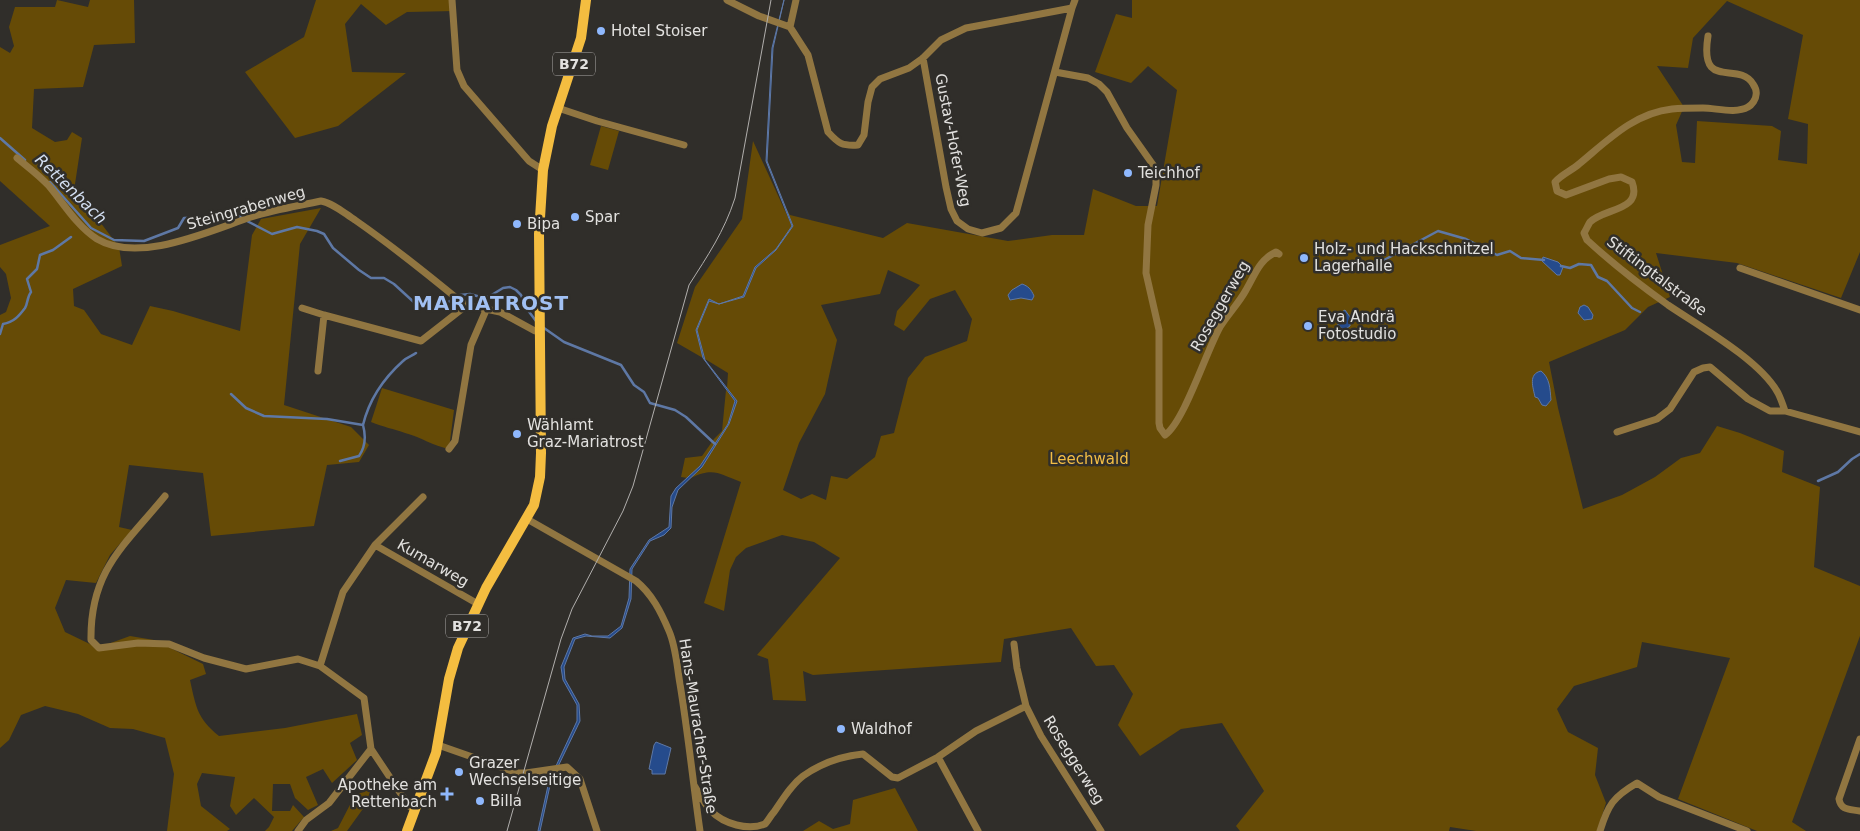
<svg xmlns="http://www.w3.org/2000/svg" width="1860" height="831" font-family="'DejaVu Sans',sans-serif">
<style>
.green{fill:#664b06;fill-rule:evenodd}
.water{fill:#254b8c;stroke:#5e78a5}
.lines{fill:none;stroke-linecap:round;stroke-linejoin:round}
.stream{stroke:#5e78a5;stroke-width:2.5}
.minor{stroke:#917641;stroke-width:7}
.primary{stroke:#f4bd40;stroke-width:10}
.tram{stroke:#b1afad;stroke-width:1}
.poi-dot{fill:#8fb8fd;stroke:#302e2a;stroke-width:2}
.labels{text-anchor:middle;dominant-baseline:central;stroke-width:5;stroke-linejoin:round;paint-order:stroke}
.shield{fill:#302e2a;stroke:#adaba9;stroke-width:1}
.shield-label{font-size:14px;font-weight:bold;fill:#e2e1df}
.poi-label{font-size:15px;fill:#e2e1df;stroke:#302e2a;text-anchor:start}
.street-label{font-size:15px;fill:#e2e1df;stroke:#302e2a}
.park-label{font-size:15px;fill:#f3bd45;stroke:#302e2a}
.water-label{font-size:16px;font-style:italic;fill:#d2def1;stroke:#302e2a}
.district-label{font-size:20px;font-weight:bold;letter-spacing:1px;fill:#a1c0f3;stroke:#302e2a}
</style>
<rect width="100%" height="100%" fill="#302e2a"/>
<!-- green -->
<path class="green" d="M57 0 88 7 90 0H134L135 43 94 45 83 87 34 89 32 128 55 142 67 140 72 132 82 138 73 197 94 214 119 247 122 266 73 289 74 306 84 310 101 334 132 345 150 306 173 311 240 331 252 235 261 219 321 208 300 244 284 405 351 427 369 445 359 462 327 465 314 526 211 536 203 473 129 465 119 527 132 530 110 555 96 583 66 580 55 608 65 632 94 646 108 644 130 636 154 640 203 664 206 674 190 680C196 707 197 718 219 736L285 728 357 714 362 735 350 743 357 760 332 783 323 769 306 777 318 805 308 810 295 798 290 784H273L272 811H290L293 805 304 817 292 831H265L269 827 274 817 254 798 236 815 230 806 235 777 202 773 197 784 201 806 230 829 227 831H167L174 774 165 738 133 729 110 728 78 714 45 706 21 715 9 740 0 748V315L6 312 11 298 6 274 0 267V245L50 226 0 181V47L10 53 14 46 9 27 15 7H55Z
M316 0H454L455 11 407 12 386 25 361 4 345 24 352 72 406 73 338 126 295 138 245 72 304 37Z
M1132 0H1860V252L1841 298 1737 263 1656 253 1670 297 1648 307 1625 330 1549 362 1558 408 1583 509 1622 495 1655 477 1681 458 1700 453 1717 426 1740 433 1784 451 1782 472 1820 487 1814 567 1860 586V636L1792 822 1806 831H1757L1678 799 1730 658 1642 642 1637 667 1574 686 1557 709 1568 732 1598 748 1595 775 1606 803 1597 831H1476L1450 827 1449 831H1240L1236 826 1264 791 1222 723 1181 729 1140 756 1118 725 1133 694 1114 665 1096 666 1071 628 1004 639 1001 662 813 675 803 671 806 701 773 700 768 659 757 655 840 558 814 542 782 535 746 548 736 557 730 570 724 611 704 603 741 482C719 474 714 467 691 478L729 424 736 401 727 388 728 373 705 359 697 330 706 306 696 330 703 358 677 343 695 287 742 219 753 141 792 226 776 249 755 267 743 296 733 299 744 297 756 268 776 250 793 226 786 208 790 215 883 238 907 223 1008 241 1052 235H1084L1093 189 1136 206H1157L1177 90 1148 66 1131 83 1095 72 1116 14 1132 18ZM1727 1 1803 35 1788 119 1808 124 1807 164 1778 160 1781 131 1772 126 1697 121 1695 163 1682 162 1676 125 1684 107 1657 66 1688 68 1693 38ZM888 270 920 285 897 311 894 325 904 331 930 299 955 290 972 319 967 341 925 357 908 378 894 433 881 436 875 457 847 479 831 476 826 500 812 494 801 499 783 490 799 443 825 394 837 340 821 305 880 294Z
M601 126 619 131 608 170 590 165Z
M382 388 454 410 449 449C433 446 421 437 405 433 394 429 383 427 371 422Z
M726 390 735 401 728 424 700 466 688 478 681 477 685 458 702 456 714 439 722 431Z
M895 788 918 831H803L819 821 833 829 850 824 853 800Z
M371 789 365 806 347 831H331L338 828 355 795Z"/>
<!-- water -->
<path class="water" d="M784 0 773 48 767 161 793 226 776 250 756 268 744 297 719 304 709 301 697 330 705 360 737 401 729 424 702 467 678 490 672 507 671 528 664 535 650 541 632 569 631 599 622 628 610 638 586 636 575 639 564 667 565 679 579 704 580 721 551 781 540 831H538L549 781 577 721V705L563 680 561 667 573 638 585 634 592 636H608L621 626 629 598 630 569 649 540 669 527 671 496 676 488 700 466 728 424 735 401 703 358 696 330 709 299 719 304 743 296 755 267 776 249 792 226 766 161 772 48Z
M1543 257 1558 262 1563 267 1560 275H1557L1542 261Z
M1022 284C1028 286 1031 289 1034 296L1032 300 1021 298 1010 300 1008 295 1012 290Z
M1584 305 1588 307 1593 315 1592 319 1584 320 1578 313 1580 307Z
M1345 310 1350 317V326L1344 330 1338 325V314Z
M1541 371C1550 378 1550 389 1551 400L1546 406 1542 405 1538 398 1535 397C1533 387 1528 374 1541 371Z
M656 742 671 748 665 774H652V770L649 769 654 745Z"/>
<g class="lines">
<!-- stream -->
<path class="stream" d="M0 138 25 160
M50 182 91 228 114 240 144 241 178 228 184 218 239 216 242 218
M247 221 272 234 297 227 317 231 324 234 333 248 359 270 371 278H384L394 284 417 305 435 308 440 307 460 295 470 294 484 298 490 296 503 288 510 287 516 290 521 295 527 309 536 321
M1384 260 1438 231 1466 239 1497 255 1510 251 1521 258 1544 260
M1561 266 1570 268 1579 264 1591 265 1598 277 1607 281 1632 308 1640 312
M544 328 564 342 621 365 634 385 644 392 650 403 675 410 686 417 715 444
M0 334 3 324C14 322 19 316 25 308 28 303 27 297 31 292L27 279 37 269 40 255 53 250 71 237
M231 394 246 408 264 416 327 419 363 425C369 400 384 378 403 361 407 357 412 356 416 353
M340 461 359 456C366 446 366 436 363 425
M1818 481 1838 472 1852 459 1860 454"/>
<!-- minor -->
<path class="minor" d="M452 0 457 70 464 86 529 161 543 170
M727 0 759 16 790 27 808 55 828 132C839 144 842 146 858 145L864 135 868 102 872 87 880 79 909 68 923 58 941 40 966 28 1072 8 1016 213 1001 228 982 233 968 229 957 221 951 209 946 187 923 58
M1072 8 1075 0
M790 27 796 0
M1708 36C1699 92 1738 60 1753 84 1755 87 1757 91 1756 95 1756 99 1752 105 1748 107 1736 114 1716 108 1703 108 1692 108 1682 108 1672 109 1634 113 1607 141 1579 164 1571 171 1562 174 1555 182L1557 191 1566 195 1609 179 1621 177 1632 182C1643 211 1604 208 1590 222 1588 225 1586 230 1584 233L1587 240C1612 263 1640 285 1668 305 1699 326 1760 360 1778 393 1781 399 1783 405 1785 411
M1055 72 1088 78 1099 84 1107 92 1127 128 1156 169V185L1148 225 1146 273 1159 330V423L1160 428 1165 435C1184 422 1206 352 1220 327 1228 314 1239 303 1246 290 1255 275 1259 260 1276 252L1279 254
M558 108 597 121 684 145
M17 158C28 167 40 176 49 186 64 204 77 226 97 239 139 264 209 231 251 217 273 210 298 206 321 201 333 203 344 213 355 220 391 245 426 273 460 301L467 305 500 312 535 331H540
M1740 268 1860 310
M302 308 324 315 421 341 467 305
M318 371 324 315
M1617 432 1657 419 1670 409 1694 372 1703 368 1710 367 1748 399 1770 411H1785L1860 432
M449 449 455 441 471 345 487 308
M165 496C125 545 90 570 91 640L99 648 138 643 169 644 204 658 246 669 298 659 320 666
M527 519 636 581C652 594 661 612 669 631 676 647 677 667 680 684 688 733 693 782 700 831
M375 545 478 604
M1014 644 1017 668 1026 706 1041 736 1101 831
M1860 739 1839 799C1841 811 1850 809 1860 811
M438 745 518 773H526L567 767 580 779 597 831
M938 757 978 831
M694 785C699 793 704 804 711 811 724 824 748 831 765 824 768 821 771 815 774 812 783 799 791 785 803 776 820 764 842 756 863 754L892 777 898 778 938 757 976 731 1026 706
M415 809 409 806 371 749 364 698 320 666 343 592 375 545 423 497
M298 831 306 820 329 803 371 749
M1600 831C1608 805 1613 797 1637 783L1659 797 1747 831"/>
<!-- primary -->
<path class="primary" d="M407 831 436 753 449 679 458 648 486 588 534 505 540 477 541 453 539 234 543 170 552 126 581 38 586 0"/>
<!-- tram -->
<path class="tram" d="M507 831 561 639 572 609 623 511 633 486 689 285C708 255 724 232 735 198L771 0"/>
</g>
<!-- markers -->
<g class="poi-dot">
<circle cx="601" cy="31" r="5"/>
<circle cx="1128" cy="173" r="5"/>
<circle cx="575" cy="217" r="5"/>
<circle cx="517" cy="224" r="5"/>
<circle cx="1304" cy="258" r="5"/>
<circle cx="1308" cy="326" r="5"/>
<circle cx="517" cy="434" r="5"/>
<circle cx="841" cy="729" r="5"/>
<circle cx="459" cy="772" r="5"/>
<path d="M444.5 786.5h5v5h5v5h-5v5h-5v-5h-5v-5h5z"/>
<circle cx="480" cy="801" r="5"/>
</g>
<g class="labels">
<!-- shield labels -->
<g class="shield">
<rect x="553" y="52.5" width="42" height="23" rx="4"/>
<rect x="446" y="614.5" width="42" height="23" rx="4"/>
</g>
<g class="shield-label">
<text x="574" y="64">B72</text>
<text x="467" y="626">B72</text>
</g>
<!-- poi labels -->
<g class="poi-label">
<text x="611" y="31">Hotel Stoiser</text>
<text x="1138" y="173">Teichhof</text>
<text x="585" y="217">Spar</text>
<text x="527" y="224">Bipa</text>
<text x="1314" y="249">Holz- und Hackschnitzel<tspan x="1314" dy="17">Lagerhalle</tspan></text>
<text x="1318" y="317">Eva Andrä<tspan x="1318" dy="17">Fotostudio</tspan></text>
<text x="527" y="425">Wählamt<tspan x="527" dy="17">Graz-Mariatrost</tspan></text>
<text x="851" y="729">Waldhof</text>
<text x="469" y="763">Grazer<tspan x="469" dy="17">Wechselseitige</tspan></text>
<text x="437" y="785" text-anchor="end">Apotheke am<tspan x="437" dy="17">Rettenbach</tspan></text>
<text x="490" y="801">Billa</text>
</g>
<!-- street labels -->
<g class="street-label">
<text transform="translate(953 140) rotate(79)">Gustav-Hofer-Weg</text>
<text transform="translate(246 208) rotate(-16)">Steingrabenweg</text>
<text transform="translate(1657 276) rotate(37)">Stiftingtalstraße</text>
<text transform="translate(1220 306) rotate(-60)">Roseggerweg</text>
<text transform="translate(433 563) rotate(30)">Kumarweg</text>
<text transform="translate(698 726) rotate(81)">Hans-Mauracher-Straße</text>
<text transform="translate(1074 760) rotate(58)">Roseggerweg</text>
</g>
<!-- park labels -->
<g class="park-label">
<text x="1089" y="459">Leechwald</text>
</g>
<!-- water labels -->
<g class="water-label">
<text transform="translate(71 189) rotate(44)">Rettenbach</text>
</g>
<!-- district labels -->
<g class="district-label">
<text x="491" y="303">MARIATROST</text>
</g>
</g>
</svg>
